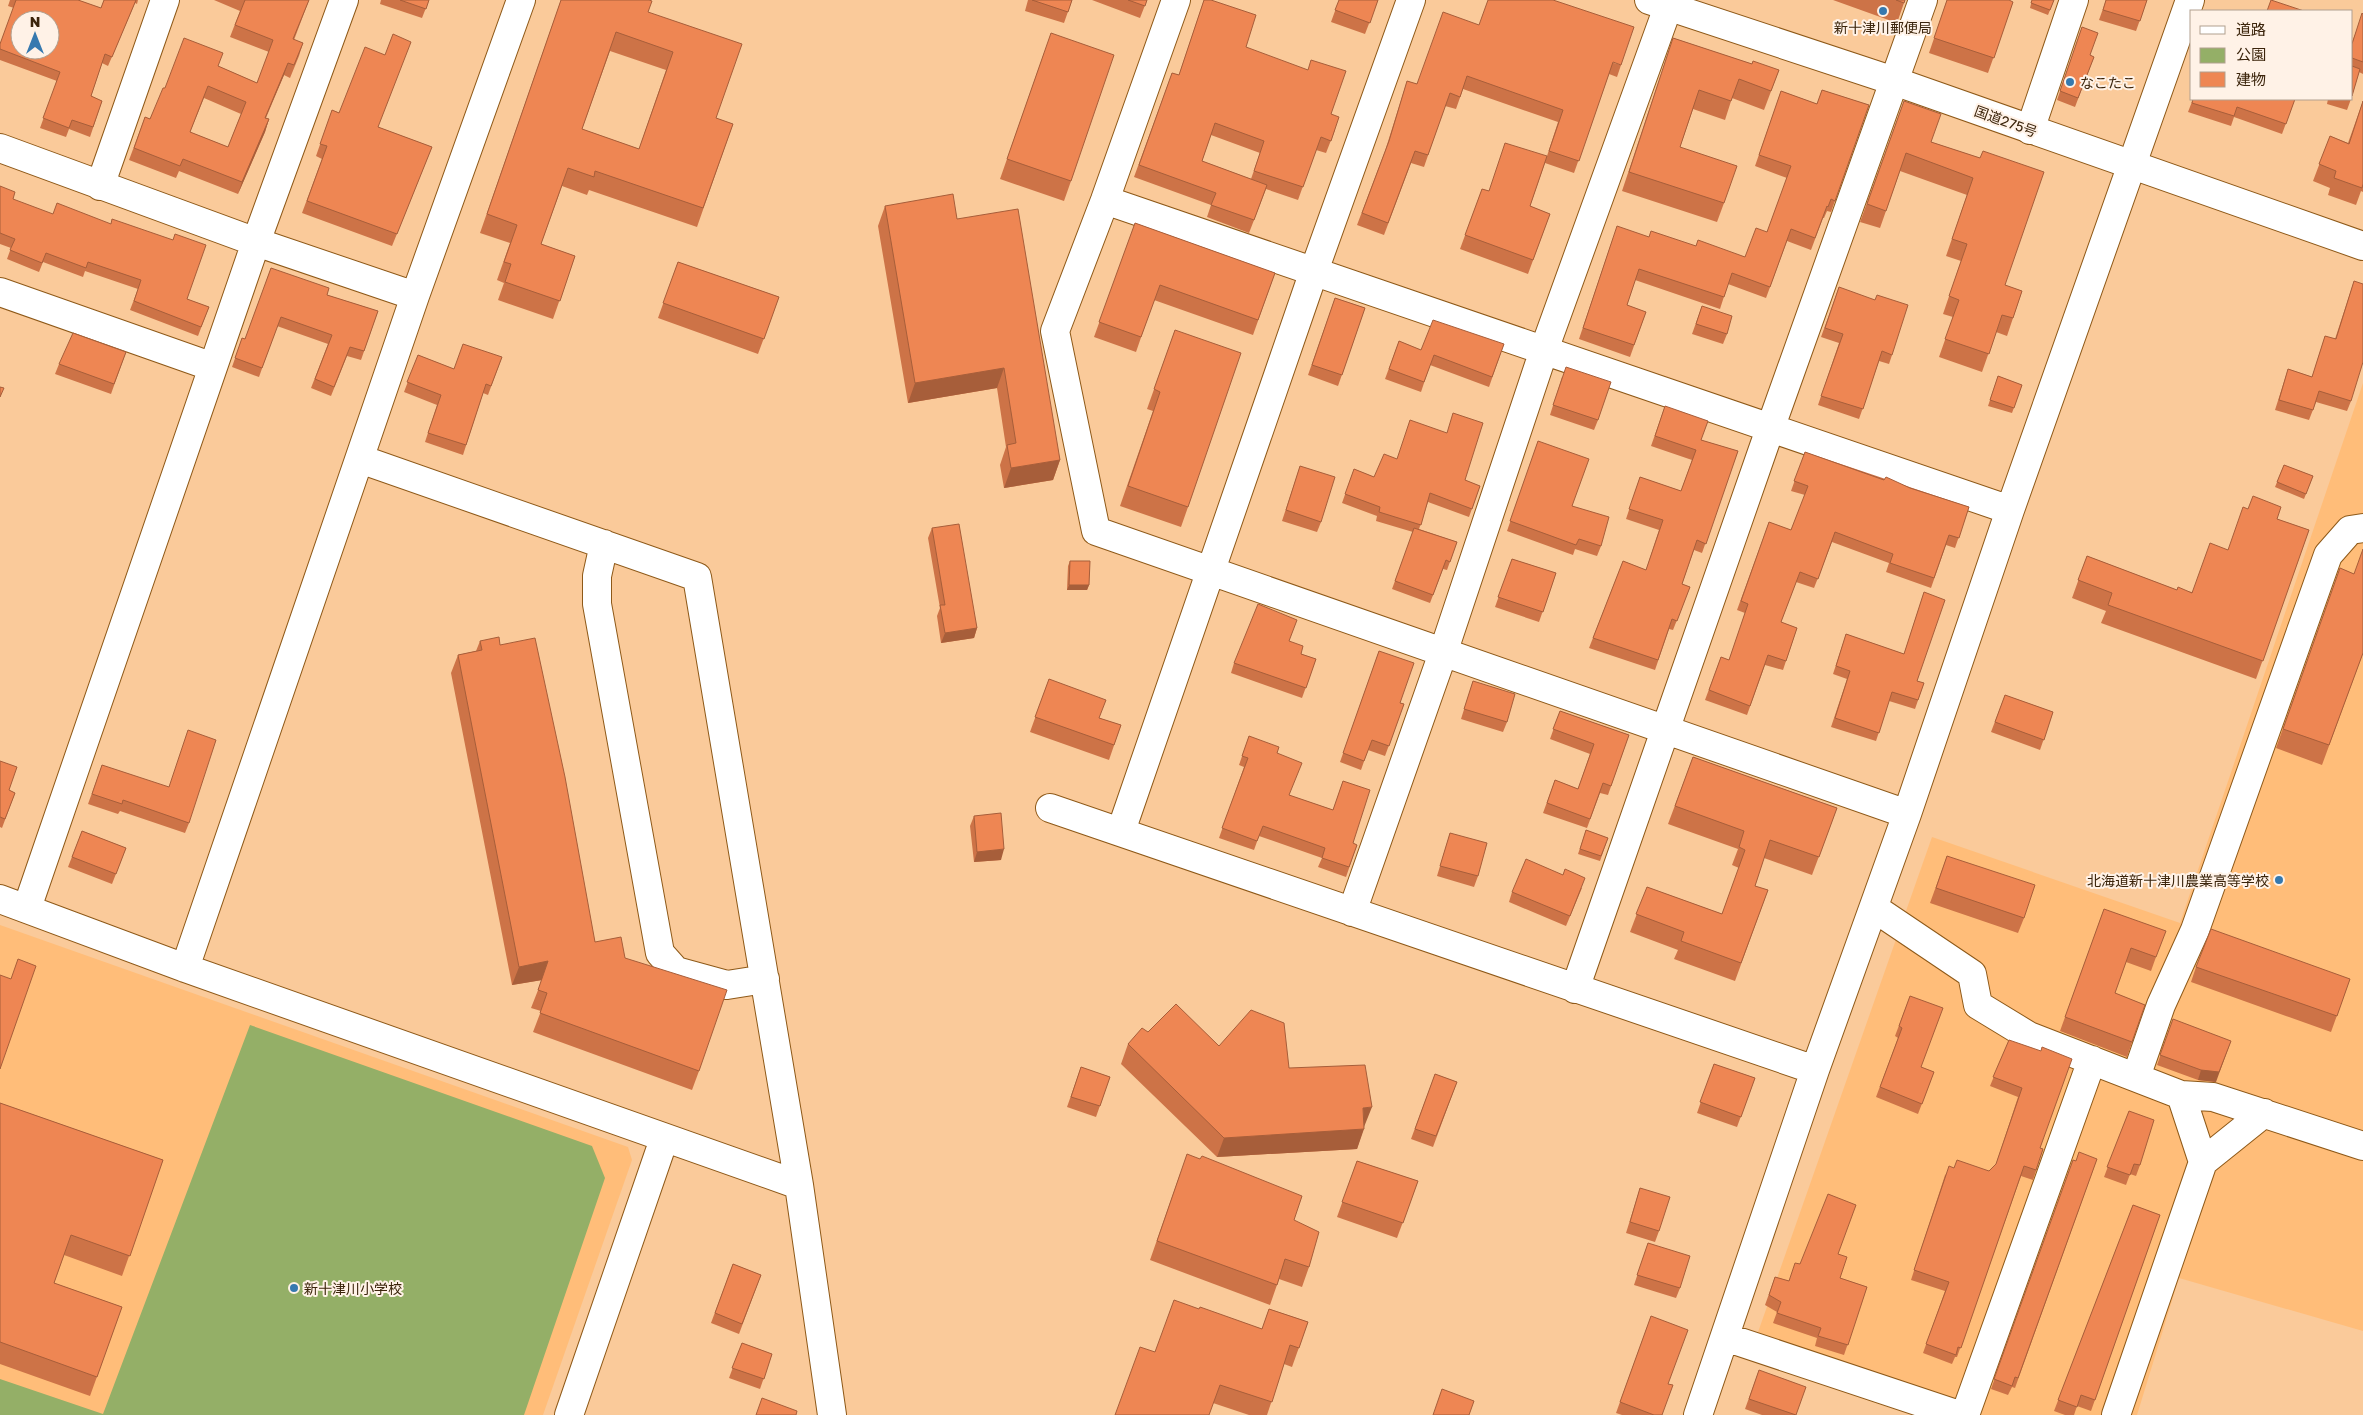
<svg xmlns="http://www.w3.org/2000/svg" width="2363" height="1415" font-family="'Golos Text','Noto Sans JP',sans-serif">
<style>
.built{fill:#ffbd79}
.green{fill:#94af67}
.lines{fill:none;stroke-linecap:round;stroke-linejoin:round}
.minor-casing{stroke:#8e5918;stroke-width:30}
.highway-casing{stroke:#8e5918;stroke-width:30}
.minor{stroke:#fff;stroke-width:28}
.highway{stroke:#fff;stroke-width:28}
.wall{fill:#cd7347;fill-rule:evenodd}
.shaded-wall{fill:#a75e3a}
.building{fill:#ee8653;stroke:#a75e3a;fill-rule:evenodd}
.poi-dot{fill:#3679af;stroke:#fff2e7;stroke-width:2}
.labels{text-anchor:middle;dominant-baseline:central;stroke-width:4;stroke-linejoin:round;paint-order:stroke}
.poi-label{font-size:14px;fill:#3b240b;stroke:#fff2e7;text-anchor:start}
.street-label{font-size:14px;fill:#3b240b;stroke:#fff2e7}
</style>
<rect width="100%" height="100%" fill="#faca9a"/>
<!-- built -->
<path class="built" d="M2363 383V1331L2179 1278 2137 1415H1925L1750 1355 1932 837 2180 923Z
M0 925 628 1147 632 1160 543 1415H0Z"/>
<!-- green -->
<path class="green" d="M250 1025 592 1146 605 1178 524 1415H0V1379L103 1414Z"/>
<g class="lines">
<!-- minor casing -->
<g class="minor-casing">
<path id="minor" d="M1176 0 1105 200 1055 331 1096 531 1907 814
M2030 130 2074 0
M0 148 256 242 415 296
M100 186 165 0
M1105 200 2010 510
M0 292 213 367
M360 459 697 577 799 1185 832 1415
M604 544 597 576V604L660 953 676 971 727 985 765 979
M1050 808 1815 1070
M1121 831 1314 271 1411 0
M0 899 185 968 799 1185
M27 908 256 242 344 0
M1874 908 1972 974 1978 1005 2029 1036 2181 1095 2213 1097 2363 1146
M1352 912 1443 653 1544 350 1668 7
M185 968 415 296 521 0
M1575 989 1770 429 1923 0
M2136 1077 2161 1005 2195 930 2328 555 2350 530 2363 528
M2203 1162 2264 1113
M1725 1337 1959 1415
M569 1415 664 1139
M1698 1415 1815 1070 1907 814 2010 510 2190 0
M1965 1415 2092 1060
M2116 1415 2203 1162 2181 1095"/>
</g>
<!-- highway casing -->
<g class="highway-casing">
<path id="highway" d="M1649 0 1894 81 2363 246"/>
</g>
<!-- minor -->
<use href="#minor" class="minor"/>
<!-- highway -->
<use href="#highway" class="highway"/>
</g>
<!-- wall -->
<path class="wall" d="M10 0H78L101 8 104 0H138L137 4 135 3 108 66 102 63 91 96 102 101 90 137 69 129 66 137 40 128 57 81 0 60V44L14 8 8 6Z
M214 0H309L294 40 303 43 299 56 290 78 284 75 266 118 269 119 265 132 238 194 179 171 176 178 129 160 145 117 150 119 165 88 218 66 257 83 269 52 230 37 240 11ZM204 98 241 114 228 147 190 132Z
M381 0H429L422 18 380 4Z
M561 0 648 12 716 118 733 124 697 227 589 190 587 195 562 186 541 244 575 256 553 319 498 300 504 283 497 280 510 243 480 233ZM610 51 666 70 639 149 582 129Z
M1028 0H1072L1064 23 1025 11Z
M1092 0H1147L1140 18Z
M1204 0 1246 47 1331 114 1335 130 1326 153 1316 150 1298 200 1266 189 1249 233 1207 217 1211 205 1134 177 1172 73 1179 75ZM1211 135 1260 153 1251 179 1202 161Z
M1339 0H1378L1365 34 1331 22Z
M1833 0H1905L1897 23Z
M1947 0 2013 2 1988 73 1929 53Z
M2032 0H2054L2048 15 2030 8Z
M2106 0H2147L2136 31 2099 20Z
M2363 14V74L2359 72 2352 96V42Z
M1479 25 1621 65 1617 77 1609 74 1574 173 1545 163 1530 206 1550 214 1528 274 1460 249 1482 189 1489 191 1547 156 1558 122 1463 89 1456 109 1445 106 1424 167 1411 163 1384 235 1357 225 1385 151 1407 81 1417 84Z
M2082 27 2090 55 2094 57 2075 107 2057 100Z
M1673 38 1752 64 1779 70 1764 110 1732 98 1725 120 1693 109 1680 147 1724 203 1717 222 1622 191Z
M1044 53 1071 181 1064 201 1000 179Z
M1822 90 1869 105 1831 212 1827 211 1824 218H1823L1811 250 1787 241 1766 298 1728 284 1720 309 1635 280 1627 305 1646 312 1630 357 1579 339 1613 238 1649 237 1696 246 1745 257 1767 232 1787 178 1755 166 1781 91 1817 104Z
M2193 99H2295L2282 134 2234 117 2231 126 2188 112Z
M2328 99H2351L2347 110 2327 104Z
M1904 101 1931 142 1980 158 2005 285 2022 291 2007 336 1996 332 1982 372 1939 357 1953 317 1943 314 1961 261 1946 256 1967 195 1900 171 1880 228 1860 222Z
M2363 101V192L2361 191 2356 205 2328 195 2330 188 2313 181 2330 136 2348 143Z
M332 110 432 147 392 246 302 213 322 159 316 156Z
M0 186 13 199 187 299 209 307 198 336 130 310 138 289 85 271 83 277 43 262 39 272 7 259 11 248 0 244Z
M885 206 957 219 1060 460 1053 480 1004 488 1000 465 1006 447 997 388 908 403 878 226Z
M1135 223 1275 273 1253 335 1154 300 1136 352 1094 337Z
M678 262 779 297 758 354 658 318Z
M271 268 327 295 378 311 361 360 347 356 331 396 311 388 328 344 277 326 259 377 232 367 242 338 245 339Z
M2354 281 2351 401 2347 411 2316 402 2309 420 2275 410 2288 369 2312 377 2325 336 2335 339Z
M1839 287 1892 355 1889 364 1879 361 1859 419 1818 405 1839 343 1821 337Z
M1335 298 1365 308 1338 386 1308 375Z
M1702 306 1727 334 1723 344 1692 334Z
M1175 330 1188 507 1181 527 1120 506 1153 411 1147 409Z
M1399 341 1421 350 1504 344 1489 387 1430 365 1421 392 1385 379Z
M126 352 111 394 55 374 59 364Z
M418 355 454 369 502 357 488 395 483 393 463 455 425 442 437 405 404 392Z
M1998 376 2022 385 2012 413 1988 406Z
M1562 377 1598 420 1594 430 1550 415Z
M1665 406 1701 440 1738 451 1702 553 1694 550 1682 584 1690 587 1673 630 1669 629 1655 670 1589 648 1623 561 1646 570 1659 530 1626 519 1640 477 1681 491 1692 460 1651 446Z
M1538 441 1572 506 1601 546 1597 556 1575 549 1573 555 1507 531Z
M1805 452 1969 507 1955 548 1946 545 1931 588 1886 572 1889 563 1832 542 1814 588 1796 582 1781 622 1797 628 1783 670 1765 665 1747 715 1705 700 1721 657 1729 660 1745 613 1737 610 1769 522 1791 530 1805 495 1791 491Z
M1397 459 1465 480 1480 486 1469 517 1428 502 1419 529 1457 542 1447 570 1443 569 1430 603 1392 589 1413 532 1376 521 1377 516 1342 503 1354 469 1374 477Z
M2284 465 2313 476 2304 499 2275 487Z
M1300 466 1321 522 1317 532 1282 521Z
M2277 519 2309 530 2256 679 2101 623 2106 611 2072 598 2087 556 2177 590 2192 592 2228 550Z
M932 528 977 628 974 638 941 643 937 616 940 608 928 538Z
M1512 559 1556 573 1539 622 1495 607Z
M1070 561 1089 585 1087 590H1067L1068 566Z
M2340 568 2354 574 2363 653 2322 765 2276 748Z
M1924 592 1917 681 1924 683 1915 709 1889 701 1876 741 1831 727 1847 679 1833 674 1846 634 1904 654Z
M480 641 500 645 595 942 625 958 699 1071 692 1090 533 1032 541 1011 531 1008 542 980 512 985 451 673 458 655 476 651Z
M1289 641 1301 654 1316 659 1302 698 1231 673 1234 663Z
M1379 651 1400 703 1404 704 1385 756 1368 750 1361 770 1340 762Z
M1049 679 1099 718 1121 725 1109 760 1030 732Z
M1473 681 1507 722 1503 732 1461 719Z
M2005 695 2053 712 2040 750 1991 732Z
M1560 711 1629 735 1608 795 1600 793 1587 828 1543 813 1555 780 1578 789 1590 754 1550 739Z
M1249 736 1277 753 1289 795 1333 810 1343 781 1353 843 1357 845 1346 877 1318 867 1322 858 1259 836 1254 850 1219 838 1244 767 1239 765Z
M1693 757 1837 808 1812 875 1764 858 1755 886 1768 890 1735 981 1674 959 1678 950 1630 932 1647 887 1722 914 1739 868 1732 865 1738 849 1668 824Z
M0 761 9 790 15 793 2 828 0 827Z
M102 765 189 823 185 833 120 811 118 814 88 804Z
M974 816 1001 860 974 862 970 826Z
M1586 830 1608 838 1600 861 1578 854Z
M82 831 126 848 112 884 68 867Z
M1450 833 1478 876 1474 887 1437 876Z
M1947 856 2024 918 2018 933 1930 903Z
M1582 888 1566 926 1509 902 1512 892Z
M2104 909 2156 957 2151 971 2126 962 2115 993 2145 1005 2127 1057 2060 1031Z
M2196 967 2350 979 2331 1032 2191 982Z
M1910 996 1921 1067 1934 1072 1918 1114 1876 1097 1898 1038 1895 1036Z
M2173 1019 2216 1082 2198 1080 2157 1065Z
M1148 1032 1219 1046 1289 1068 1364 1127 1357 1149 1217 1157 1121 1064 1128 1044Z
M2009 1040 2040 1148 2043 1149 2033 1180 2021 1176 1957 1357H1955L1952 1364 1923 1353 1945 1291 1911 1280 1945 1175 1954 1168 1989 1171 1996 1164 2018 1097 1990 1086Z
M1714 1064 1755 1078 1737 1127 1697 1113Z
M1081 1067 1110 1077 1096 1117 1067 1107Z
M1435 1074 1457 1082 1433 1147 1411 1139Z
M0 1103 163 1160 122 1276 64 1255 54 1283 122 1307 90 1396 0 1364Z
M2129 1111 2140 1165 2136 1176 2130 1174 2126 1185 2104 1177Z
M2097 1159 2015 1388 2012 1387 2008 1395 1991 1389 2073 1160 2076 1161Z
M1357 1161 1418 1181 1397 1238 1337 1217Z
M1180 1174 1309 1267 1302 1287 1279 1279 1270 1305 1150 1260Z
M1640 1188 1659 1231 1655 1242 1626 1233Z
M2133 1205 2160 1215 2091 1411 2077 1406 2074 1415H2065L2054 1411Z
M1648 1243 1680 1288 1676 1298 1634 1285Z
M1838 1254 1840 1278 1867 1287 1844 1355 1815 1346 1817 1338 1773 1323 1777 1312 1765 1305 1775 1277 1789 1281 1800 1264Z
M733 1264 761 1275 739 1334 711 1323Z
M1199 1309 1262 1329 1269 1309 1308 1322 1292 1367 1284 1364 1267 1415H1249L1213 1403 1155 1352Z
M1651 1316 1668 1384 1662 1415H1622L1616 1413Z
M742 1343 772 1354 760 1389 729 1378Z
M1759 1370 1796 1415H1762L1745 1409Z"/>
<!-- shaded-wall -->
<path class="shaded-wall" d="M288 63 284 75 260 130 265 118Z
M269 119 265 132 238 194 242 182Z
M1004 368 997 388 908 403 915 383Z
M1060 460 1053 480 1004 488 1011 468Z
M1069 585H1089L1087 590H1067Z
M977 628 974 638 941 643 945 633Z
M1004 849 1001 860 974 862 977 852Z
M548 961 542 980 512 985 519 967Z
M2231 1041 2216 1082 2198 1080 2201 1070Z
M1372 1107 1364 1127 1363 1108Z
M1364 1129 1357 1149 1217 1157 1224 1138Z"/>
<!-- building -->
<path class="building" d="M16 0H78L101 8 104 0H136L112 57 105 54 91 96 102 101 93 127 72 120 69 128 43 118 60 72 0 49V44ZM20 20H50V50H20Z
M245 0H309L293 39 303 43 294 65 288 63 265 118 269 119 242 182 183 159 180 166 134 148 145 117 150 119 163 88H165L184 38 223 53 218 66 257 83 273 40 235 25ZM208 86 246 102 228 147 190 132Z
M400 0H429L426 9Z
M561 0H649L652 1 648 12 742 44 716 118 733 124 703 208 595 171 594 177 568 168 541 244 575 256 560 301 505 282 511 264 504 262 517 225 487 214ZM616 32 673 52 639 149 582 129Z
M1032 0H1072L1068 12Z
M1128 0H1147L1145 6Z
M1204 0H1211L1256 15 1246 47 1308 70 1311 60 1346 71 1331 114 1339 117 1331 141 1321 137 1303 187 1254 171 1264 141 1215 123 1202 161 1267 185 1254 220 1211 205 1216 193 1139 165 1172 73 1179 75Z
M1339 0H1378L1370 23 1335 10Z
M1488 0H1553L1634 27 1621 65 1613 62 1579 161 1549 151 1563 110 1467 76 1460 97 1450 93 1428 155 1415 151 1388 223 1362 213 1389 141 1407 81 1417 84 1443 12 1479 25Z
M1896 0H1905L1904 3Z
M1947 0H2009L2013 2 1994 58 1934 38Z
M2032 0H2054L2050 10 2031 3Z
M2106 0H2147L2140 21 2103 10Z
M2271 0 2304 11H2267Z
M2362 13 2363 14V62L2352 58V44Z
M2082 27 2098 33 2090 55 2094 57 2078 98 2060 91Z
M1051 33 1114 55 1071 181 1007 159Z
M393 34 411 42 378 127 432 147 397 234 307 201 327 146 320 144 332 110 339 113 365 47 385 55Z
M1673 38 1752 64 1753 61 1779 70 1771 91 1739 79 1731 101 1699 90 1680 147 1737 166 1724 203 1629 172Z
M2352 66 2360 69 2352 96Z
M1822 90 1869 105 1835 201 1831 199 1828 207 1827 206 1815 238 1791 229 1770 287 1732 273 1724 297 1639 269 1627 305 1646 312 1634 345 1583 328 1617 226 1649 237 1651 231 1696 246 1698 240 1745 257 1756 228 1767 232 1791 166 1759 155 1781 91 1817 104Z
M2193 99H2295L2286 124 2237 107 2234 116 2192 103Z
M1904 101 1941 114 1931 142 1980 158 1983 151 2044 172 2005 285 2022 291 2013 318 2002 315 1989 354 1945 339 1959 300 1949 296 1967 244 1952 239 1973 178 1906 153 1886 211 1867 204Z
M2363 101V184L2362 188 2334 178 2336 171 2319 164 2330 136 2349 144Z
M1505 143 1547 156 1530 206 1550 214 1533 260 1465 235 1482 189 1489 191Z
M0 186 15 192 13 199 53 214 57 203 111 224 112 219 173 240 175 234 206 245 187 299 209 307 201 327 134 301 141 280 88 262 86 268 46 253 42 263 10 250 15 239 0 233Z
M953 194 957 219 1018 209 1060 460 1011 468 1007 445 1016 443 1004 368 915 383 885 206Z
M1135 223 1275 273 1258 320 1160 285 1141 337 1099 322Z
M678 262 779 297 764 339 663 303Z
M271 268 329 288 327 295 378 311 364 351 350 347 334 387 315 379 332 335 281 317 262 368 235 358 242 338 245 339Z
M2354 281 2363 284V362L2351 401 2319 391 2313 410 2279 400 2288 369 2312 377 2325 336 2336 339Z
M1839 287 1875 300 1877 295 1908 305 1892 355 1882 351 1863 409 1821 396 1843 334 1825 328Z
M1335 298 1365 308 1342 375 1312 365Z
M1702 306 1732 316 1727 334 1696 324Z
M1433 320 1504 344 1492 377 1434 355 1424 382 1389 369 1399 341 1421 350Z
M1175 330 1241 353 1188 507 1128 486 1160 392 1154 389Z
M73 333 126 352 114 384 59 364Z
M463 344 502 357 491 386 486 384 466 445 428 433 441 395 407 382 418 355 454 369Z
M1566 367 1611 382 1598 420 1553 405Z
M1998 376 2022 385 2014 408 1990 400Z
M0 387 4 388 0 397Z
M1665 406 1708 421 1701 440 1738 451 1706 544 1697 540 1682 584 1690 587 1677 621 1672 619 1658 660 1593 638 1623 561 1646 570 1663 520 1629 509 1640 477 1681 491 1696 450 1655 436Z
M1453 413 1483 423 1465 480 1480 486 1472 509 1430 493 1421 525 1379 512 1380 507 1345 494 1354 469 1374 477 1384 454 1397 459 1410 420 1447 433Z
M1538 441 1589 459 1572 506 1609 517 1601 546 1579 539 1576 545 1510 521Z
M1805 452 1884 480 1886 477 1910 488 1969 507 1959 538 1949 535 1934 578 1890 563 1893 554 1835 532 1818 579 1800 572 1781 622 1797 628 1786 661 1768 655 1750 706 1709 690 1721 657 1729 660 1748 604 1741 601 1769 522 1791 530 1808 486 1794 481Z
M2284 465 2313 476 2306 494 2277 482Z
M1300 466 1335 477 1321 522 1286 510Z
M2253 496 2281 507 2277 519 2309 530 2263 661 2108 605 2112 593 2078 580 2087 556 2177 590 2178 587 2192 593 2210 543 2228 550 2243 507 2248 509Z
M959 524 977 628 945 633 940 605H945L932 528Z
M1414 528 1457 542 1450 562 1446 560 1433 595 1395 581Z
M2363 549V653L2329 745 2283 729 2340 568 2354 574Z
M1512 559 1556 573 1543 612 1498 597Z
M1070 561H1090L1089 585H1069Z
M1924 592 1945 600 1917 681 1924 683 1918 700 1892 692 1879 733 1835 718 1850 671 1836 666 1846 634 1904 654Z
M1258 604 1297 620 1289 641 1303 646 1301 654 1316 659 1306 688 1234 663Z
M499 637 500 645 535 638 565 777 595 942 621 937 625 958 727 990 699 1071 540 1013 547 993 538 990 548 961 519 967 458 655 482 650 480 641Z
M1379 651 1414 663 1400 703 1404 704 1389 746 1372 740 1364 761 1343 753Z
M1049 679 1106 700 1099 718 1121 725 1114 745 1035 717Z
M1473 681 1515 694 1507 722 1464 709Z
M2005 695 2053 712 2044 740 1995 722Z
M1560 711 1629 735 1611 786 1603 783 1590 819 1547 803 1555 780 1578 789 1594 744 1553 729Z
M188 730 216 740 189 823 123 800 122 804 92 794 102 765 169 787Z
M1249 736 1279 747 1277 753 1302 763 1289 795 1333 810 1343 781 1370 790 1353 843 1357 845 1349 867 1322 858 1325 848 1263 826 1257 841 1222 828 1248 758 1242 756Z
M1693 757 1837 808 1819 857 1770 840 1755 886 1768 890 1741 963 1681 941 1684 932 1636 914 1647 887 1722 914 1745 850 1739 847 1744 831 1675 806Z
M0 761 17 767 9 790 15 793 5 819 0 817Z
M1001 813 1004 849 977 852 974 816Z
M1586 830 1608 838 1601 856 1580 849Z
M82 831 126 848 116 874 72 857Z
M1450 833 1487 843 1478 876 1440 866Z
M1947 856 2035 885 2024 918 1936 888Z
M1526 859 1563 875 1565 869 1585 878 1570 916 1512 892Z
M2104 909 2166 931 2156 957 2131 948 2115 993 2145 1005 2132 1042 2065 1017Z
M2211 929 2350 979 2337 1016 2196 967Z
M18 959 36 966 0 1069V975L11 979Z
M1910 996 1943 1008 1921 1067 1934 1072 1922 1104 1880 1087 1902 1028 1899 1026Z
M1176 1004 1219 1046 1251 1010 1284 1023 1289 1068 1365 1065 1372 1107 1363 1108 1364 1129 1224 1138 1128 1044 1142 1028 1148 1032Z
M2173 1019 2231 1041 2219 1072 2201 1070 2160 1055Z
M2009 1040 2041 1051 2042 1047 2072 1059 2040 1148 2043 1149 2036 1170 2024 1166 1961 1348 1958 1347 1956 1355 1926 1344 1949 1282 1914 1270 1949 1166 1954 1168 1957 1160 1989 1171 1996 1164 2022 1088 1993 1077Z
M1714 1064 1755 1078 1741 1117 1700 1102Z
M1081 1067 1110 1077 1100 1106 1071 1097Z
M1435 1074 1457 1082 1436 1136 1415 1129Z
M0 1103 163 1160 130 1256 71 1235 54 1283 122 1307 97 1377 0 1342Z
M2129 1111 2154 1120 2140 1165 2134 1164 2130 1175 2107 1167Z
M2079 1152 2097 1159 2018 1378 2015 1377 2012 1386 1994 1379 2073 1160 2076 1161Z
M1187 1154 1200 1159 1202 1156 1302 1196 1294 1220 1319 1232 1309 1267 1285 1259 1277 1285 1157 1241Z
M1357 1161 1418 1181 1403 1223 1342 1202Z
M1640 1188 1670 1197 1659 1231 1630 1222Z
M1828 1194 1856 1205 1838 1254 1847 1257 1840 1278 1867 1287 1848 1345 1818 1336 1821 1328 1777 1313 1781 1302 1769 1295 1775 1277 1789 1281 1795 1263 1800 1264Z
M2133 1205 2160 1215 2095 1400 2081 1395 2077 1407 2058 1400Z
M1648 1243 1690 1256 1680 1288 1637 1275Z
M733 1264 761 1275 742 1324 715 1313Z
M1174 1300 1199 1309 1200 1307 1262 1329 1269 1309 1308 1322 1299 1348 1290 1345 1272 1402 1220 1385 1209 1415H1115L1140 1347 1155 1352Z
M1651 1316 1688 1330 1668 1384 1673 1385 1662 1415H1654L1620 1402Z
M742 1343 772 1354 764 1379 732 1368Z
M1759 1370 1806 1387 1796 1415 1749 1399Z
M1442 1389 1474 1401 1469 1415H1433Z
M762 1398 797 1411 796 1415H756Z"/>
<!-- markers -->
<g class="poi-dot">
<circle cx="1883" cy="11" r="5"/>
<circle cx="2070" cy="82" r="5"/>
<circle cx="2279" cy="880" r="5"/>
<circle cx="294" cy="1288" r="5"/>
</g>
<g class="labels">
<!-- poi labels -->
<g class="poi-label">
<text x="1883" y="27" text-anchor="middle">新十津川郵便局</text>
<text x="2080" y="82">なこたこ</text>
<text x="2269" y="880" text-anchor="end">北海道新十津川農業高等学校</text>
<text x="304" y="1288">新十津川小学校</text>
</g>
<!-- street labels -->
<g class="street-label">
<text transform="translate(2006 121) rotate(20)">国道275号</text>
</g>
</g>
<!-- legend -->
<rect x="2190" y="10" width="162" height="90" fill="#fff2e7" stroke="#b1a08f"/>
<rect x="2200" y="26" width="25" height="8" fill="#ffffff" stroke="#b1a08f"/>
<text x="2236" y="35" font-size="15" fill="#3b240b">道路</text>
<rect x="2200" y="48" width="25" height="15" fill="#94af67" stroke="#b1a08f"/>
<text x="2236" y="60" font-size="15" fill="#3b240b">公園</text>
<rect x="2200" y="72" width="25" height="15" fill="#ee8653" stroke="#b1a08f"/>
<text x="2236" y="85" font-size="15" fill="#3b240b">建物</text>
<!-- north arrow -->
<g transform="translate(35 35)"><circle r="24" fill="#fff2e7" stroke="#b1a08f"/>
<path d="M0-4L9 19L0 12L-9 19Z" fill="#3679af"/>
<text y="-8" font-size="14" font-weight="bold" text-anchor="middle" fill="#3b240b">N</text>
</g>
</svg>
